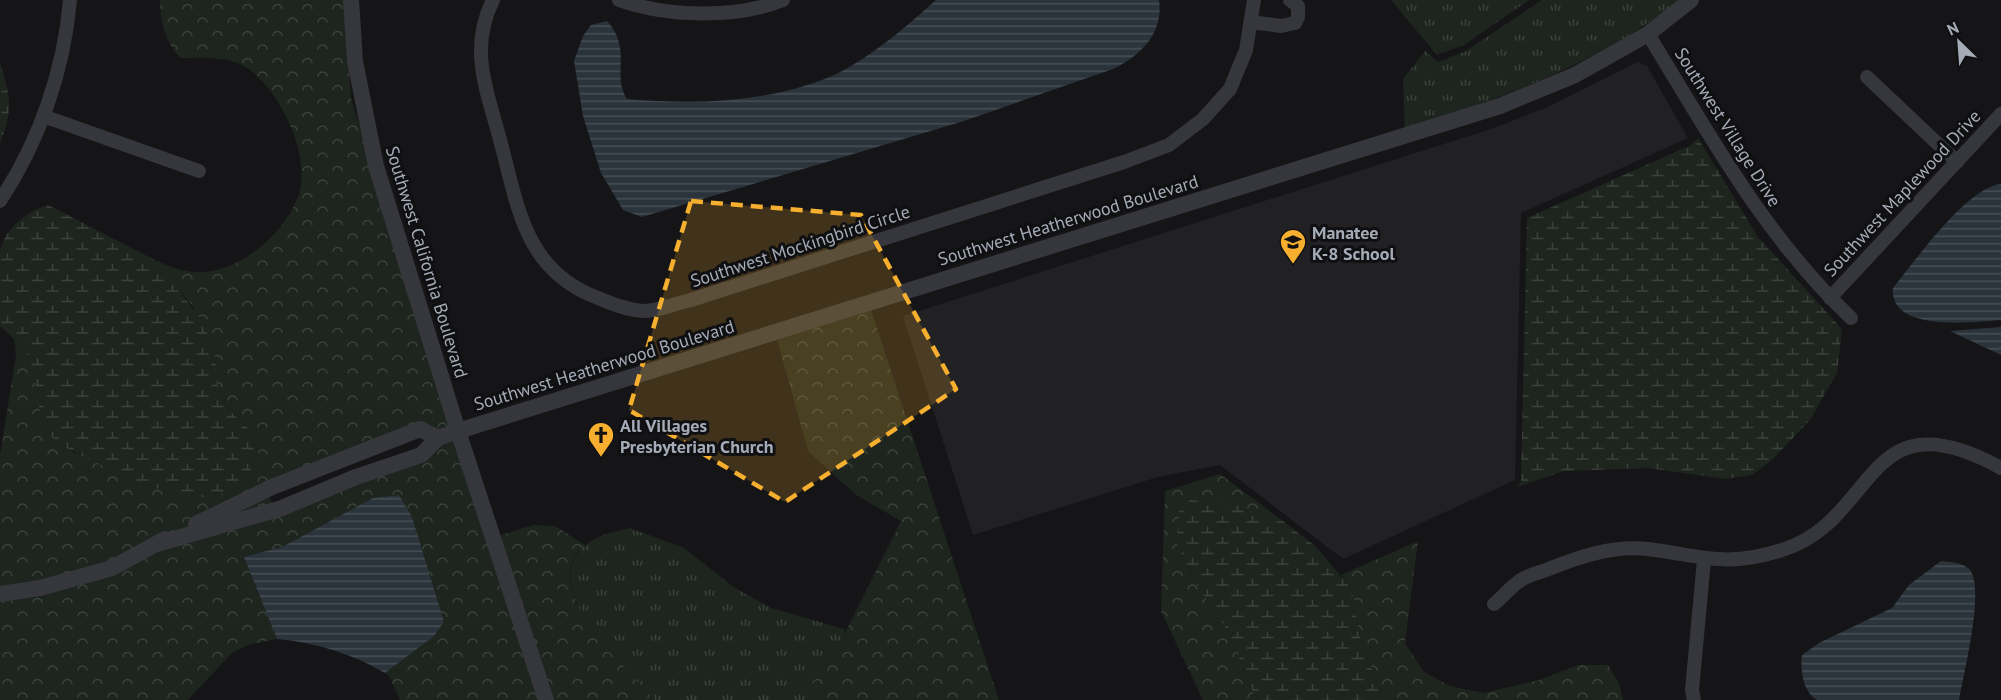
<svg xmlns="http://www.w3.org/2000/svg" width="2001" height="700" font-family="'PT Sans',sans-serif">
<style>
.built{fill:#212124}
.grass{fill:url(#grass-tufts)}
.forest{fill:url(#forest-crowns)}
.wetland{fill:url(#wetland-marsh)}
.water{fill:url(#water-rules)}
.lines{fill:none;stroke-linecap:round;stroke-linejoin:round}
.minor{stroke:#36373c;stroke-width:14}
.tertiary{stroke:#36373c;stroke-width:16}
.marked{fill:#f6af2e;fill-opacity:0.2;stroke:#f6af2e;stroke-width:4.5;stroke-dasharray:12 8;stroke-linejoin:round}
.labels{text-anchor:middle;dominant-baseline:central;stroke-width:6;stroke-linejoin:round;paint-order:stroke}
.street-label{font-size:18px;fill:#a6acb7;stroke:#101012}
.poi-label{font-size:18px;font-weight:bold;fill:#a6acb7;stroke:#101012;text-anchor:start}
</style>
<defs>
<pattern id="grass-tufts" width="24" height="20" patternUnits="userSpaceOnUse" patternTransform="scale(1.5)"><rect width="24" height="20" fill="#1d251e"/><path d="M3 7l-1-3M5 7V3M7 7l1-3M15 17l-1-3M17 17v-4M19 17l1-3" fill="none" stroke="#3b423c"/></pattern>
<pattern id="forest-crowns" width="20" height="18" patternUnits="userSpaceOnUse" patternTransform="scale(1.5)"><rect width="20" height="18" fill="#1d251e"/><path d="M2 6a3 3 0 1 1 6 0M12 15a3 3 0 1 1 6 0" fill="none" stroke="#3b423c"/></pattern>
<pattern id="wetland-marsh" width="20" height="14" patternUnits="userSpaceOnUse" patternTransform="scale(1.5)"><rect width="20" height="14" fill="#1d251e"/><path d="M1 5h8M5 5V1M11 12h8M15 12V8" fill="none" stroke="#3b423c"/></pattern>
<pattern id="water-rules" width="6" height="5" patternUnits="userSpaceOnUse" patternTransform="scale(1.5)"><rect width="6" height="5" fill="#2b343b"/><path d="M0 2.5h6" fill="none" stroke="#474f55"/></pattern>
</defs>
<rect width="100%" height="100%" fill="#151517"/>
<!-- built -->
<path class="built" d="M1638 62 1647 66 1688 138 1521 213 1515 480 1343 559 1220 465 1158 477 973 535 903 316 1494 128 1545 108Z"/>
<!-- grass -->
<path class="grass" d="M1391 0H1529L1464 45 1437 55Z
M1542 0H1680C1598 64 1503 98 1405 128L1403 79 1425 51 1438 62 1466 51Z
M630 528 684 548 735 588 771 608 844 629 848 643 819 670 806 700H655C628 670 537 589 583 547 596 535 614 532 630 528Z"/>
<!-- forest -->
<path class="forest" d="M160 0H344L351 98 450 426 267 493 273 505 454 440 539 700H400L389 676 385 673 417 648 398 495 373 498 282 547 244 557 277 639 248 645 231 654 188 700H0V456L16 355 15 345 23 347 32 364 44 421 72 452 182 496C220 498 241 490 259 455L247 427 229 410 218 390 215 373 193 306 151 258C165 265 180 271 195 272 238 275 286 233 299 194 311 155 280 90 247 68 228 55 202 58 180 58 165 41 160 22 160 0Z
M871 310 999 700H806L819 670 848 643 845 633 901 521 856 495 808 451 777 339Z
M1220 474 1283 521 1225 502 1191 500 1188 568 1229 633 1256 700H1203L1161 611 1165 491Z
M533 525 555 526 585 545C533 585 628 670 655 700H553L498 536Z
M1418 541 1405 643 1424 672 1450 686 1484 693 1539 680 1578 665H1608L1619 684 1623 700H1383L1359 633 1352 589 1341 575Z"/>
<!-- wetland -->
<path class="wetland" d="M0 63C11 98 13 109 0 144Z
M1698 138 1758 237 1842 329 1837 373 1810 420 1772 460 1752 475 1726 479 1649 468 1564 471 1517 487 1521 481 1527 218 1691 145Z
M48 205 151 258 168 275 204 324 215 356 218 390 229 410 247 427 259 455C250 474 236 492 213 496 204 498 191 498 181 496 158 490 61 452 49 434 33 408 40 373 23 347L15 345 14 339 0 326C0 305 0 272 0 251 5 228 28 211 48 205Z
M1190 500 1225 502 1264 514 1283 521 1315 546 1352 589 1359 633 1383 700H1256L1229 633 1199 588 1177 545 1179 510Z"/>
<!-- water -->
<path class="water" d="M936 0H1159C1164 33 1140 56 1113 69L964 121 642 217 623 210 601 173 583 116 574 61 583 36 591 25 607 21C633 50 611 74 627 99 696 105 767 103 832 76 869 59 906 27 936 0Z
M2001 184V320C1975 322 1889 333 1893 288 1915 261 1967 187 2001 184Z
M2001 327V355L1950 331Z
M399 495 412 517 444 622 434 636 385 673C353 654 314 642 277 639L244 557 282 547 373 498Z
M1941 561C1950 562 1960 562 1968 568 1987 582 1963 676 1959 700H1817C1803 692 1800 670 1802 655L1819 643 1892 608 1909 585Z"/>
<g class="lines">
<!-- minor -->
<path class="minor" d="M493 0C469 48 486 88 499 136 518 205 523 270 598 298 612 304 631 311 646 311 661 310 677 303 691 300L1124 162 1169 145 1203 119 1230 89 1246 50 1254 0
M619 0C667 17 735 19 783 0
M1251 22 1281 26 1295 23 1298 17V6L1290 0
M1648 34C1710 136 1764 235 1851 318
M1867 77 1957 162
M43 116 199 171
M0 201C39 142 64 71 70 0
M1830 298 2001 114
M1494 604C1503 597 1511 586 1521 580 1528 575 1538 573 1546 570 1579 557 1612 545 1648 549 1703 556 1725 568 1782 550 1879 520 1863 392 2001 468
M1694 700 1692 690 1704 560"/>
<!-- tertiary -->
<path class="tertiary" d="M351 0 355 61 376 166 458 431 546 700
M196 524 272 487 420 429 438 438
M157 544 282 508 356 477 421 455 438 438 458 431 1500 106 1575 75 1648 34 1691 0
M0 594 40 588 112 568 165 539"/>
</g>
<!-- marked area -->
<path class="marked" d="M691 201 861 215 956 389 785 502 629 410Z"/>
<!-- icons -->
<defs>
<g id="school-pin" transform="scale(1.35)"><path d="M0 17L-7.5 6A9.5 9.5 0 1 1 7.5 6Z" fill="#f6af2e" stroke="#101012"/><path d="M0-5L7-2L0 1L-7-2ZM-4 1L0 2.5L4 1V4Q0 6-4 4Z" fill="#111"/></g>
<g id="church-pin" transform="scale(1.35)"><path d="M0 17L-7.5 6A9.5 9.5 0 1 1 7.5 6Z" fill="#f6af2e" stroke="#101012"/><path d="M-1.2-6h2.4v3.5h3.3v2.4h-3.3V6h-2.4V-.1h-3.3v-2.4h3.3Z" fill="#111"/></g>
</defs>
<g fill-rule="evenodd">
<use href="#school-pin" x="1293" y="242"/>
<use href="#church-pin" x="601" y="435"/>
</g>
<g class="labels">
<!-- street labels -->
<g class="street-label">
<text transform="translate(1728 127) rotate(58)">Southwest Village Drive</text>
<text transform="translate(1902 193) rotate(-47)">Southwest Maplewood Drive</text>
<text transform="translate(1068 220) rotate(-17)">Southwest Heatherwood Boulevard</text>
<text transform="translate(800 246) rotate(-18)">Southwest Mockingbird Circle</text>
<text transform="translate(427 262) rotate(73)">Southwest California Boulevard</text>
<text transform="translate(604 365) rotate(-17)">Southwest Heatherwood Boulevard</text>
</g>
<!-- poi labels -->
<g class="poi-label">
<text x="1312" y="232">Manatee<tspan x="1312" dy="21">K-8 School</tspan></text>
<text x="620" y="425">All Villages<tspan x="620" dy="21">Presbyterian Church</tspan></text>
</g>
</g>
<!-- north arrow -->
<g transform="translate(1959 42) rotate(335)" stroke="#101012" stroke-width="4.5" paint-order="stroke">
<path d="M0-4.5L10 22L0 15L-10 22Z" fill="#a6acb7"/>
<text y="-9" font-size="16" font-weight="bold" text-anchor="middle" fill="#a6acb7">N</text>
</g>
</svg>
